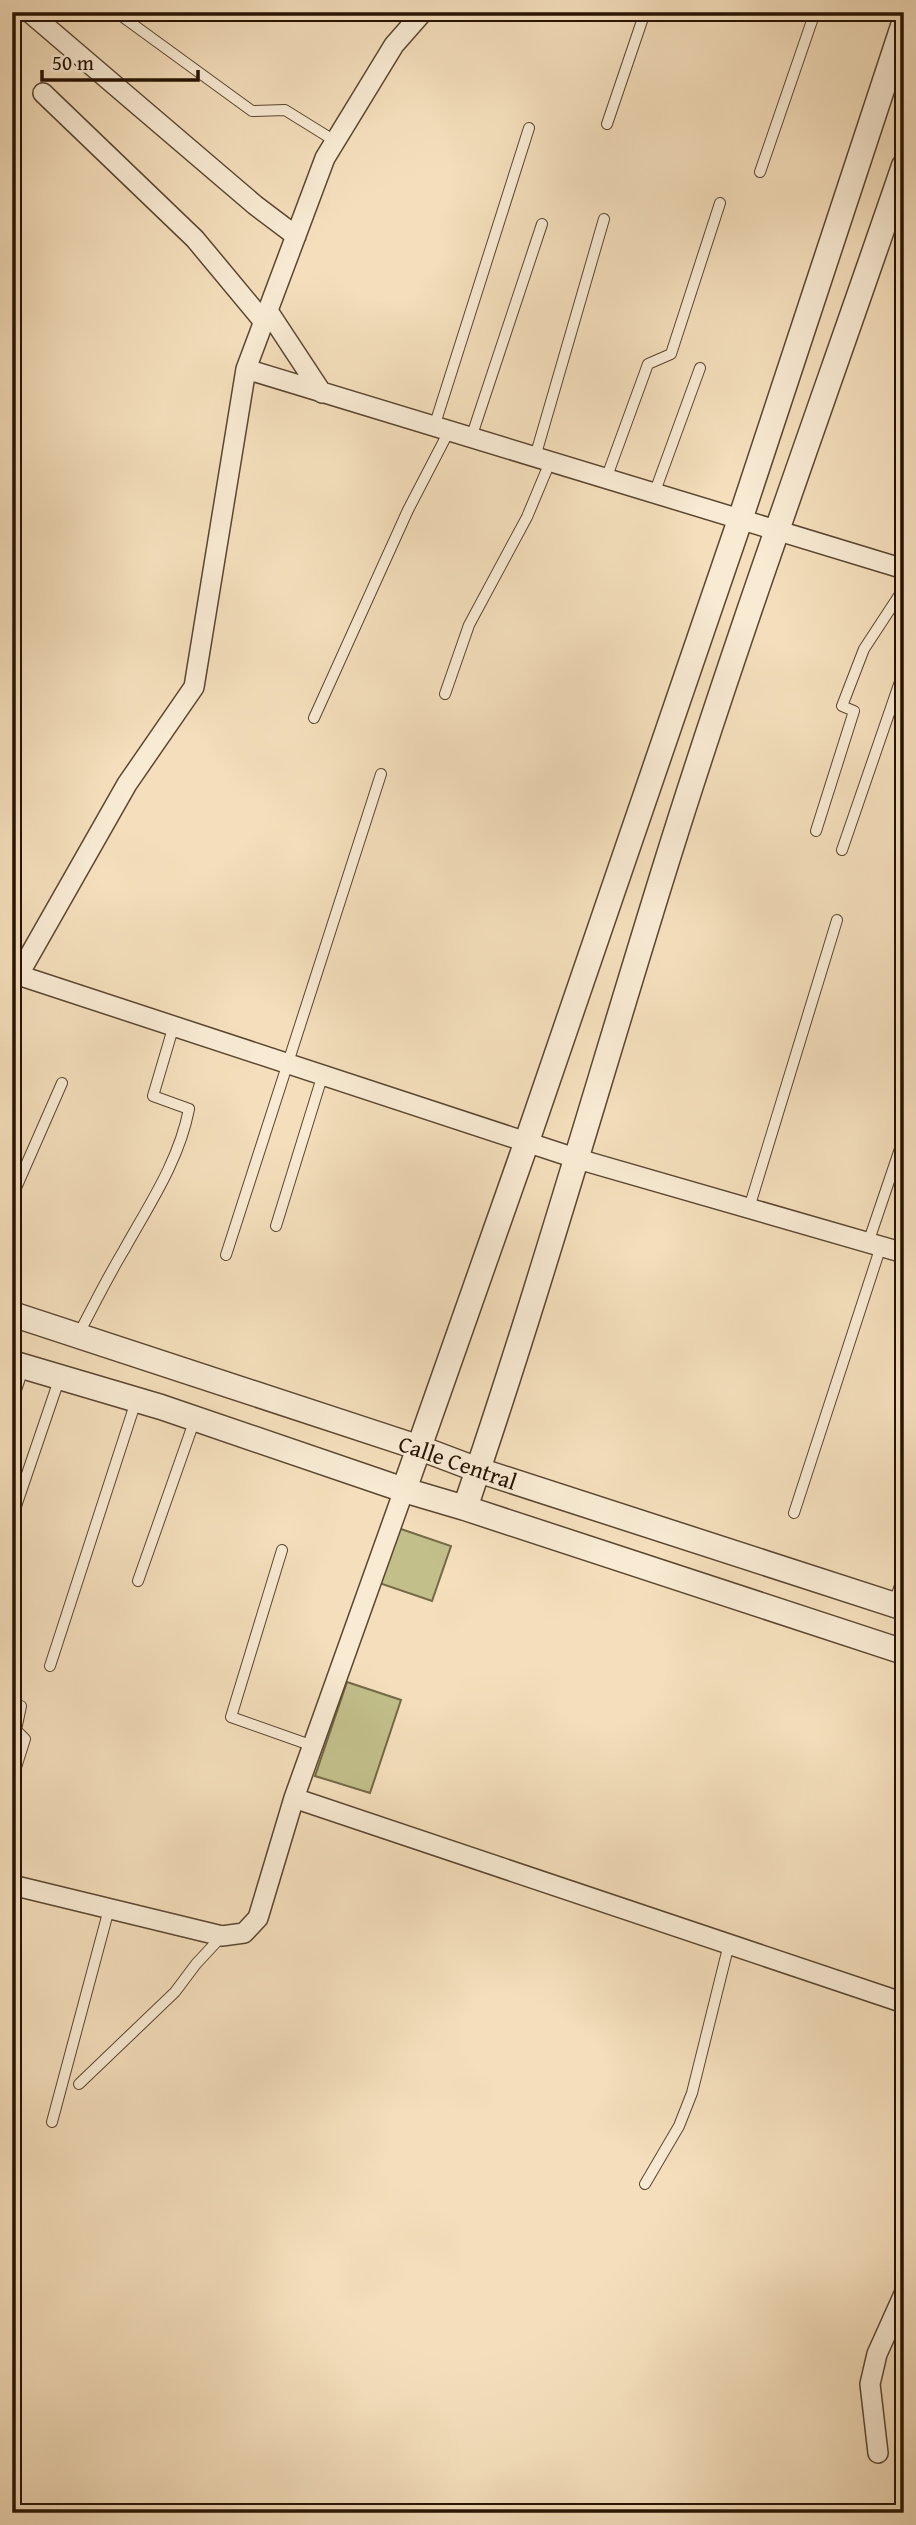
<svg xmlns="http://www.w3.org/2000/svg" width="916" height="2525" font-family="'Gentium Book Plus',serif">
<style>
.park{fill:#c2bf8b;stroke:#746946;stroke-width:2}
.lines{fill:none;stroke-linecap:round;stroke-linejoin:round}
.service-casing{stroke:#5a4630;stroke-width:12}
.minor-casing{stroke:#5a4630;stroke-width:22}
.tertiary-casing{stroke:#5a4630;stroke-width:27}
.service{stroke:#f8ead3;stroke-width:10}
.minor{stroke:#f8ead3;stroke-width:19}
.tertiary{stroke:#f8ead3;stroke-width:24}
.labels{text-anchor:middle;dominant-baseline:central;stroke-width:5;stroke-linejoin:round;paint-order:stroke}
.street-label{font-size:23px;fill:#271302;stroke:#f8ead3}
</style>
<rect width="100%" height="100%" fill="#f4debb"/>
<filter id="stains"><feTurbulence type="fractalNoise" baseFrequency=".00286" numOctaves="4"/><feColorMatrix values="0 0 0 0 .2 0 0 0 0 .09 0 0 0 0 .02 0 0 0 .5 -.17"/></filter>
<radialGradient id="worn" r=".72"><stop offset=".6" stop-color="#630" stop-opacity="0"/><stop offset="1" stop-color="#630" stop-opacity=".3"/></radialGradient>
<!-- park -->
<path class="park" d="M398 1528 451 1546 432 1601 379 1583Z
M347 1682 401 1700 370 1793 315 1776Z"/>
<g class="lines">
<!-- service casing -->
<g class="service-casing">
<path id="service" d="M116 12 252 111 285 110 335 141
M607 124 645 12
M760 172 815 12
M434 427 529 128
M471 438 542 224
M535 457 604 219
M606 479 648 364 671 354 720 203
M654 494 700 368
M445 694 469 625 527 517 550 462
M314 718 408 510 449 431
M816 831 854 711 842 706 864 649 904 588
M842 850 904 670
M12 1197 62 1083
M749 1208 837 920
M276 1226 323 1074
M868 1243 904 1137
M226 1255 381 774
M78 1335C93 1307 107 1278 124 1250 149 1205 179 1161 189 1109L153 1096 174 1025
M12 1402 24 1366
M794 1513 881 1246
M12 1518 60 1377
M282 1550 231 1717 313 1746
M138 1581 195 1419
M894 1603 904 1574
M50 1666 136 1401
M12 1780 25 1739 16 1730 21 1706
M79 2084 175 1992 196 1964 222 1936
M52 2122 109 1909
M645 2184 679 2126 692 2093 729 1944"/>
</g>
<!-- minor casing -->
<g class="minor-casing">
<path id="minor" d="M29 12 255 205 296 236
M43 93 195 239 264 322
M268 311 322 393
M246 369 904 569
M12 973 578 1159 904 1253
M19 974 127 784 194 687 246 369 325 158 394 45 423 12
M294 1798 904 2003
M12 1885 222 1936 244 1933 258 1918 294 1798 404 1490
M878 2453 870 2384 877 2354 904 2294"/>
</g>
<!-- tertiary casing -->
<g class="tertiary-casing">
<path id="tertiary" d="M12 1314 420 1448 478 1470 904 1608
M12 1363 161 1407 404 1490 465 1508 904 1652
M404 1490 527 1141 740 520 904 23
M465 1508C538 1295 599 1079 666 864 739 630 824 399 904 166"/>
</g>
<!-- service -->
<use href="#service" class="service"/>
<!-- minor -->
<use href="#minor" class="minor"/>
<!-- tertiary -->
<use href="#tertiary" class="tertiary"/>
</g>
<g class="labels">
<!-- street labels -->
<g class="street-label">
<text transform="translate(458 1462) rotate(19)">Calle Central</text>
</g>
</g>
<!-- margin -->
<rect width="916" height="2525" fill="none" stroke="#f4debb" stroke-width="42"/>
<rect x="14" y="14" width="888" height="2497" fill="none" stroke="#271302" stroke-width="3.5"/>
<rect x="21" y="21" width="874" height="2483" fill="none" stroke="#271302" stroke-width="2"/>
<!-- scale -->
<path d="M42 70v10h156v-10" fill="none" stroke="#271302" stroke-width="3.5"/>
<text x="52" y="70" font-size="21" fill="#271302" stroke="#f8ead3" stroke-width="5" paint-order="stroke">50 m</text>
<rect width="100%" height="100%" filter="url(#stains)"/>
<rect width="100%" height="100%" fill="url(#worn)"/>
</svg>
